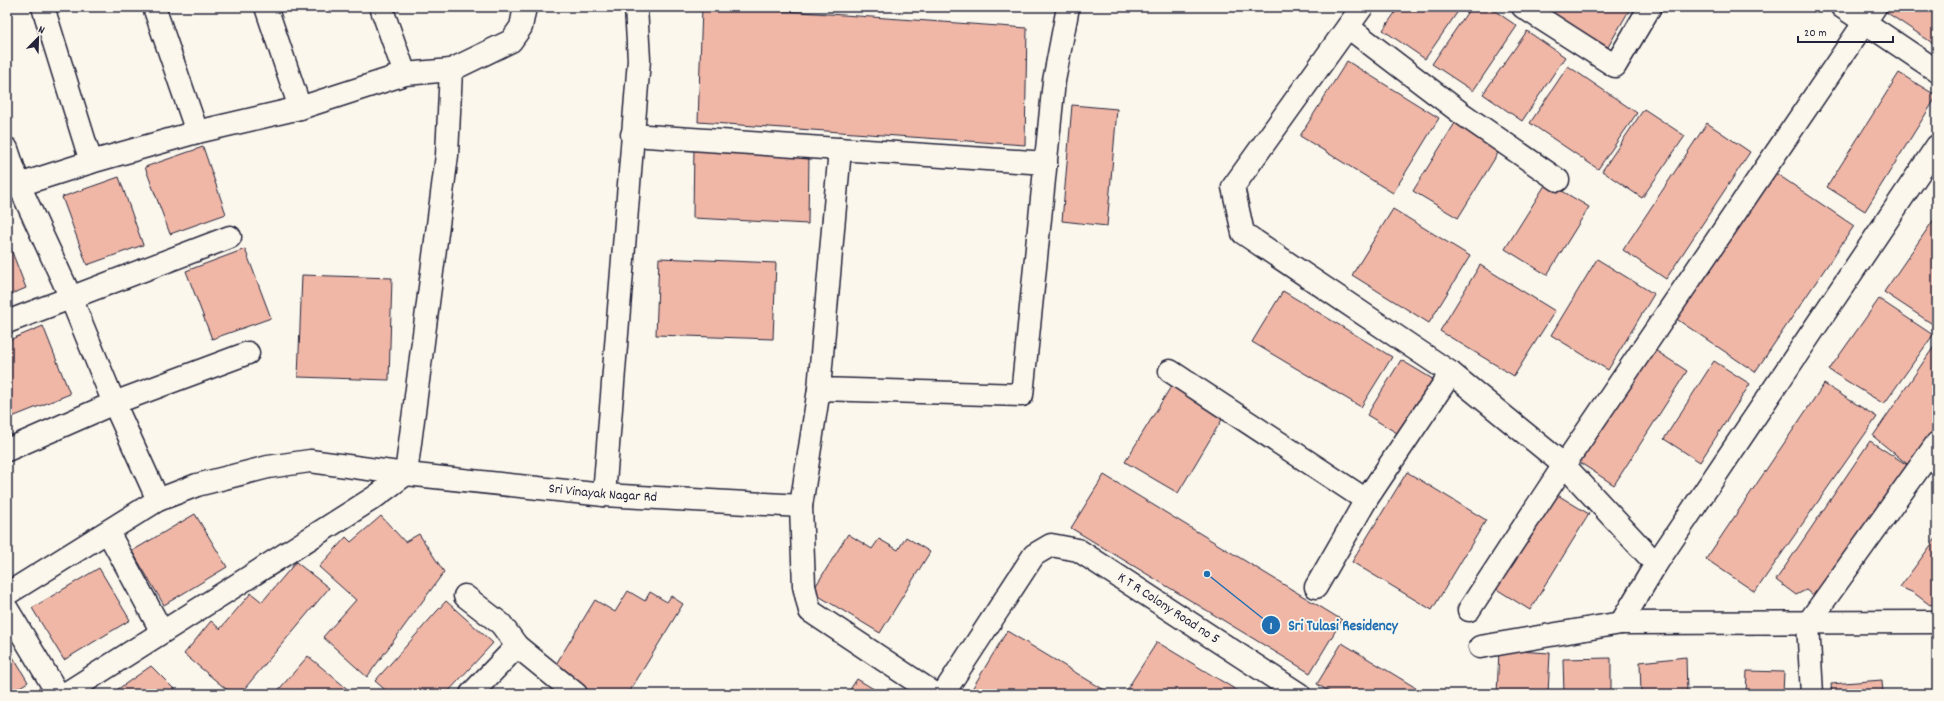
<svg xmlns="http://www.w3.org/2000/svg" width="1944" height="701" font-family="Dekko,sans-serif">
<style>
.building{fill:#f0b7a7;stroke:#22223b}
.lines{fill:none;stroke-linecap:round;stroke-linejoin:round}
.street-casing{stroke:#22223b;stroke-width:25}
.street{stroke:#fbf7ec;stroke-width:22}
.labels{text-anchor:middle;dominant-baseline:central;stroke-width:3.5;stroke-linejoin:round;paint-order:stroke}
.street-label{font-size:14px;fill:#22223b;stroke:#fbf7ec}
.leader{fill:none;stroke:#1f6fb2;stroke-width:1.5}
.callout-dot{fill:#1f6fb2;stroke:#fbf7ec;stroke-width:1.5}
.mark-label{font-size:12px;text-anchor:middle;font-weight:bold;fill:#fff}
.callout-label{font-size:15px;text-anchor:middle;font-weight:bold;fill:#1f6fb2;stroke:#fbf7ec;stroke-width:3.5;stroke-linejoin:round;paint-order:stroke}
</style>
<rect width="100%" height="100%" fill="#fbf7ec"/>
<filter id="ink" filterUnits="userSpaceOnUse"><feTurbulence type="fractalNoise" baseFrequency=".025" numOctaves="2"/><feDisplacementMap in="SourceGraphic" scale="8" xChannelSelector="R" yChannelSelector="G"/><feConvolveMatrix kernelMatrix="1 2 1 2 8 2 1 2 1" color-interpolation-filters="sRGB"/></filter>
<g filter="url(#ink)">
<!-- building -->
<path class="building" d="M702 7H730L1027 28 1025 145 698 122Z
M1399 7H1461L1425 59 1383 30Z
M1471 7H1489L1517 26 1473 91 1432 64Z
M1537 7H1631L1608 47Z
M1889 7H1937V46L1886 12Z
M1527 31 1565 57 1522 121 1483 94Z
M1347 61 1439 118 1393 193 1300 136Z
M1568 66 1637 113 1598 169 1530 123Z
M1899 73 1937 96 1865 211 1827 187Z
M1072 105 1117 109 1107 226 1062 221Z
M1644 109 1685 136 1642 198 1602 171Z
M1455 123 1500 150 1458 218 1413 191Z
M1707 123 1750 152 1666 279 1623 250Z
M694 144 809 154 808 224 693 218Z
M203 147 226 214 170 234 145 167Z
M1774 172 1854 226 1755 372 1675 318Z
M119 177 143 245 87 265 62 197Z
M1547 182 1589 207 1547 275 1505 249Z
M1393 209 1470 256 1429 323 1352 275Z
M1937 215V327L1884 292Z
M7 239 26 288 7 296Z
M245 249 271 318 212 339 186 271Z
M659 258 776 263 773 339 656 335Z
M1597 259 1654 294 1608 370 1551 335Z
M1480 265 1555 311 1514 376 1440 331Z
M302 275 392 278 389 380 298 377Z
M1283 291 1392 357 1361 407 1252 342Z
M1879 299 1933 335 1884 404 1829 370Z
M43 326 70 394 12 417 7 405V341Z
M1937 342V429L1921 451 1912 468 1873 436Z
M1652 348 1687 371 1614 485 1579 462Z
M1401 360 1436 381 1402 436 1367 415Z
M1714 361 1750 384 1700 462 1664 439Z
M1175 380 1227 411 1178 493 1125 462Z
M1824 384 1877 417 1755 592 1706 559Z
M1870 441 1912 468 1818 600 1806 590 1796 595 1776 580Z
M1407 472 1486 520 1432 610 1352 562Z
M1104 475 1342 620 1310 673 1071 528Z
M1551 491 1589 514 1530 610 1493 587Z
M195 514 227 567 164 605 132 551Z
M381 516 405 542 419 534 444 572 367 677 323 637 356 600 319 567 346 537 351 542Z
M848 534 872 549 879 539 898 550 906 537 930 552 880 633 812 592Z
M1937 537V603L1930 605 1914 593 1900 587Z
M296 562 329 588 240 694H232L184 654 211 621 220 629 251 593 262 602Z
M99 568 130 620 64 660 32 608Z
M628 591 645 601 650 592 667 602 671 596 683 604 628 694H594L553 669 595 600 615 612Z
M446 601 493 643 446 694H390L375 681Z
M1007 631 1111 694H980L972 689Z
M1157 642 1243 694H1124Z
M1342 643 1426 694H1333L1317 684Z
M7 647 28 682 8 694H7Z
M1499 650 1550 653 1548 694H1497Z
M308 656 351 692 350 694H275Z
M1686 657 1687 694H1641L1640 662Z
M1611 658V694H1564L1563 659Z
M151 666 179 694H111Z
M1747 671 1784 672 1783 694H1746Z
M857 679 882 694H847Z
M1882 680 1883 694H1832L1831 684Z"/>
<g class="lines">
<!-- street casing -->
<g class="street-casing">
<g id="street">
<path d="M43 7 91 162"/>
<path d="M154 7 197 132"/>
<path d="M266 7 300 108"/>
<path d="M381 7 405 74"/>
<path d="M1362 7 1233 187 1243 233 1451 373 1564 465 1656 564"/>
<path d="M1523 7 1615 66 1650 7"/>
<path d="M1842 7 1937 71"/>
<path d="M1348 27 1461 113 1558 180"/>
<path d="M451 70 511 41 521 27 525 7"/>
<path d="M632 135 1046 163"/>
<path d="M1937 146 1656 564 1621 623 1937 622"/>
<path d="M7 149 19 185 71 298 114 403 158 500"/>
<path d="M840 149 819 389 1022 395 1054 81 1068 7"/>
<path d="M19 185 91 162 197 132 300 108 405 74 451 70 447 155 406 474 375 497 65 694"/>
<path d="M7 322 230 237"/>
<path d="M1170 371 1366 500 1316 587"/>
<path d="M819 389 801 506 804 586 810 611 935 694"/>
<path d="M7 450 114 403 248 353"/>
<path d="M604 495 639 60 636 7"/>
<path d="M1366 500 1451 373"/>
<path d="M108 532 162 632"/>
<path id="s1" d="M7 594 158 500 197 485 268 467 310 461 406 474 604 495 801 506"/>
<path d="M465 596 501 624 517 646"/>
<path d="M7 609 58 694"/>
<path d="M1469 610 1564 465 1875 7"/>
<path d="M1480 647 1621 623"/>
<path d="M471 694 517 646 576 694"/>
<path id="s2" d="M943 694 1034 555 1051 545 1078 550 1299 694"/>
<path d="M1812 694 1808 623 1937 443"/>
</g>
</g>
<!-- street -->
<use href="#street" class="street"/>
</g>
</g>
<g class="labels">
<!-- street labels -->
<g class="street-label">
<text stroke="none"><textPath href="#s1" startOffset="630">Sri Vinayak Nagar Rd</textPath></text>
<text stroke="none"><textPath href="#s2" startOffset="321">K T R Colony Road no 5</textPath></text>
</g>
</g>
<!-- callouts -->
<path class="leader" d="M1207 574L1271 625"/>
<g class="callout-dot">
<circle cx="1207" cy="574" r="4"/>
<circle cx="1271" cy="625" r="10"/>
</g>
<g class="mark-label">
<text x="1271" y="629">1</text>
</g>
<g class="callout-label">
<text x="1343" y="630">Sri Tulasi Residency</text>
</g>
<!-- margin -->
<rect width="1944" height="701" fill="none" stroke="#fbf7ec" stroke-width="24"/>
<rect x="12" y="12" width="1920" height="677" fill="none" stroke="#22223b" stroke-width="1.5" filter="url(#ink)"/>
<!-- north arrow -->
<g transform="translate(38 38) rotate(23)" stroke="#fbf7ec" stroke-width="3" paint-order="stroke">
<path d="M0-3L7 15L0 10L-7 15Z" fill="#22223b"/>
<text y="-6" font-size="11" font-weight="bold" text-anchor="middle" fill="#22223b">N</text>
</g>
<!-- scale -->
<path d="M1798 36v6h95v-6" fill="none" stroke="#22223b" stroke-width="2"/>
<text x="1804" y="36" font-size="12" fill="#22223b" stroke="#fbf7ec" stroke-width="3" paint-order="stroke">20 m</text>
</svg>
